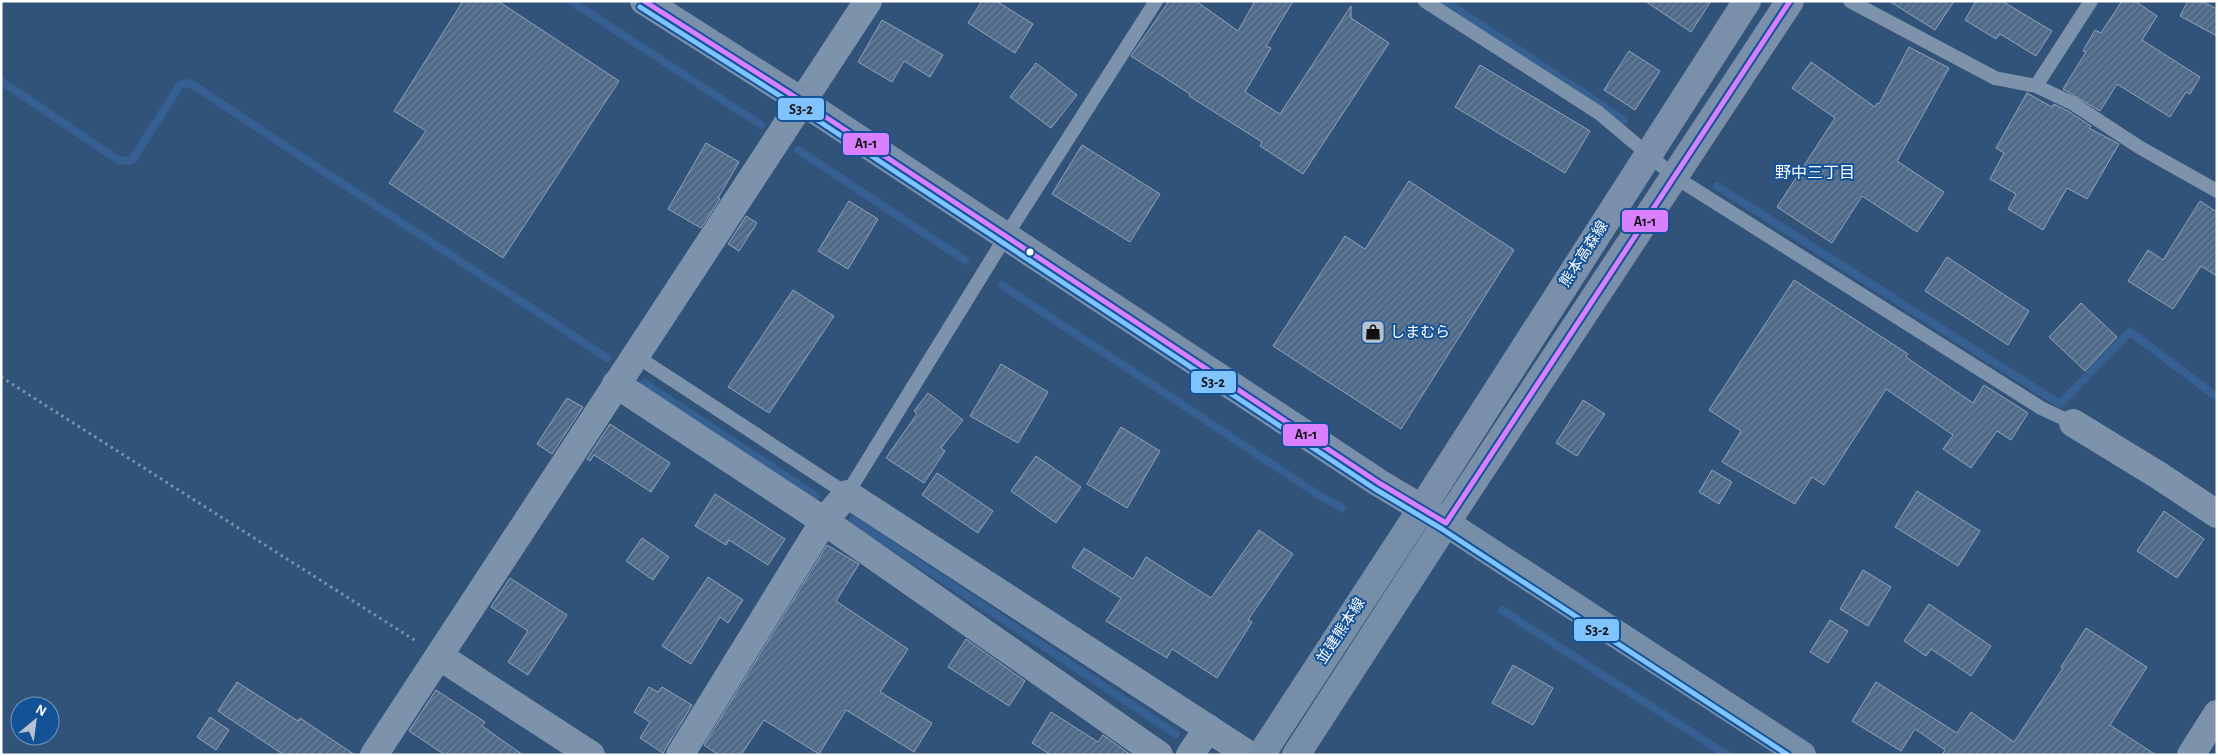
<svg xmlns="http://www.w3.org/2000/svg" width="2218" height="756" font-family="'Alegreya Sans','Noto Sans JP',sans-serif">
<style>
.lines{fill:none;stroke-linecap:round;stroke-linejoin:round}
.stream{stroke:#356091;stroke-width:8}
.building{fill:url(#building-hatch);stroke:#90a3b9}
.path{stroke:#7c93ab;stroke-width:3;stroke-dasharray:2.5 4;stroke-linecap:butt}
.lane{stroke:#7c93ab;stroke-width:14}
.street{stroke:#7c93ab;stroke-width:28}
.secondary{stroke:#778ea8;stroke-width:28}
.primary{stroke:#7a8fa9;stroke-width:28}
.bus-1-casing{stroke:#145297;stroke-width:9}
.bus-2-casing{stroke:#145297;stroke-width:9}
.bus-1{stroke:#d880ff;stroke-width:5}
.bus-2{stroke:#80c4ff;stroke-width:5}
.bus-dot{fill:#fff;stroke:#145297;stroke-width:2}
.labels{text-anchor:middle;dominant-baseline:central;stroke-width:4;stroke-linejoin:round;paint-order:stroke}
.street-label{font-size:15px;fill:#fff;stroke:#145297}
.poi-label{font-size:15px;fill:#fff;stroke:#145297;text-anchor:start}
.neighbourhood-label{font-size:16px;fill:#fff;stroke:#145297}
.line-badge{stroke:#145297;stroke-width:2}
.pale-badge-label{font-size:14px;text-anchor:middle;font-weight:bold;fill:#111}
</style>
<defs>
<pattern id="building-hatch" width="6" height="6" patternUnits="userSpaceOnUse" patternTransform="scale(1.25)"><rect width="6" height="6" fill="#4f6a88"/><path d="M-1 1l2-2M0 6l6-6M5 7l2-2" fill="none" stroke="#69809a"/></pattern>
</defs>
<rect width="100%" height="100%" fill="#325379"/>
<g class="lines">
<!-- stream -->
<path class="stream" d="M571 1 761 125
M1445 1 1624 120
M1 81 120 161 132 160 180 85 190 83 607 358
M798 150 965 260
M1717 186 2060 404 2130 332 2217 397
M1002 285 1317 494 1342 508
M644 383 816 496
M853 520 1176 734
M1502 610 1727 755"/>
</g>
<!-- building -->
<path class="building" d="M463 1H498L619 81 503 258 389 183 426 131 394 111Z
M982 1H996L1033 24 1015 53 968 23Z
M1169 1H1196L1238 31 1255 1H1293L1266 46 1271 48 1245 92 1280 114 1351 6V18L1389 43 1303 174 1260 146 1262 142 1189 96 1190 94 1131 56Z
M1645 1H1711L1691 32Z
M1889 1H1954L1935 30Z
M1976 1H2002L2052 31 2036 56 2000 34 1996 39 1965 20Z
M2122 1H2135L2157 16 2142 40 2200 77 2190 94 2186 92 2170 117 2117 84 2100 111 2063 89 2086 52 2083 51 2095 30 2101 33Z
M2188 1H2201L2217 9V36L2180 16Z
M882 20 943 55 930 77 904 61 892 82 858 62Z
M1909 47 1949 68 1897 161 1944 192 1917 232 1862 196 1832 243 1777 207 1835 118 1792 88 1811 62 1875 107 1877 103 1879 104Z
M1629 51 1660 71 1635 110 1604 90Z
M1036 63 1077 95 1051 128 1010 97Z
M1480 65 1590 131 1565 173 1455 107Z
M2027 93 2052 107 2054 104 2068 111 2091 126 2089 128 2119 144 2087 199 2067 188 2043 230 2008 209 2016 194 1990 179 2004 153 1996 148Z
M706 143 739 162 718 198 720 199 701 228 668 209Z
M1082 145 1160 194 1130 242 1052 194Z
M1409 181 1514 250 1401 429 1273 346 1345 236 1365 249Z
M849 201 878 219 848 269 818 251Z
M2200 201 2217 212V276L2201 266 2173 309 2128 281 2148 250 2163 260Z
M746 216 757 223 739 251 728 244Z
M1947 257 2029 311 2008 345 1925 291Z
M1794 280 1908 354 1906 357 1973 403 1984 385 2028 413 2011 440 1997 431 1971 468 1943 449 1953 435 1886 389 1824 485 1812 477 1795 504 1722 462 1741 431 1709 410Z
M793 290 834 316 769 413 728 387Z
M2081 303 2117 337 2085 371 2049 337Z
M1001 364 1048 392 1018 443 970 416Z
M928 393 963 420 941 448 945 451 924 483 886 458 917 414 914 411Z
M567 398 583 407 552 454 537 444Z
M1583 400 1605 414 1577 456 1556 443Z
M610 424 670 463 651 492 594 455 590 461 587 459Z
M1121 427 1160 451 1127 508 1087 484Z
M1036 456 1081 487 1056 523 1011 491Z
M1712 470 1732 482 1719 504 1699 492Z
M937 473 993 511 978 533 922 495Z
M1917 491 1980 531 1958 566 1895 527Z
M715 494 785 539 768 565 729 540 726 545 695 526Z
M2164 511 2204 539 2177 578 2137 551Z
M1259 530 1293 554 1248 620 1252 622 1217 678 1172 649 1167 658 1106 621 1121 598 1072 567 1084 548 1133 579 1146 557 1211 598Z
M642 538 669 557 653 580 626 561Z
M827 545 859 564 836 601 908 649 880 692 932 723 914 752 846 710 819 754 764 720 741 755H719L704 745Z
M1863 570 1891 587 1868 626 1840 609Z
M708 577 743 600 728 623 720 617 691 664 662 646Z
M510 578 567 615 528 675 508 662 528 631 491 607Z
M1929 604 1991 646 1971 676 1931 649 1926 656 1904 641Z
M1830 620 1848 631 1828 663 1810 652Z
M2086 628 2147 667 2110 725 2156 755H1942L1945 750 1915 729 1901 751 1852 721 1876 682 1957 733 1971 712 2014 742 2063 668 2061 667Z
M966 639 1025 681 1009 706 948 667Z
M1513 665 1553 688 1533 725 1492 703Z
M237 682 298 721 300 718 355 755H284L218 711Z
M649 687 658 692 662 687 692 705 663 753 640 738 650 722 634 712Z
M436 690 485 722 482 726 523 755H445L409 731Z
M1051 712 1098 742 1103 735 1131 755H1051L1032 743Z
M210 717 229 730 216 750 197 737Z"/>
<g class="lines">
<!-- path -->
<path class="path" d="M1 377 416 641"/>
<!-- lane -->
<path class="lane" d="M1425 1 1599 113 1675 177 2041 408 2073 423
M1850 1 1995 78 2036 86 2072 103 2139 147 2217 191
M2036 86 2091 1
M636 356 847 494 1006 236 1156 1"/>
<!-- street -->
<path class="street" d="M616 384 824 521 1159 755
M2073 423 2158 475 2217 514
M439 656 591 755
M374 755 868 1
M680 755 824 521 847 494 1249 755
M1190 755 1208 728
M2191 755 2217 714"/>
<!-- secondary -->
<path class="secondary" d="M1261 755 1422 508
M1296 755 1446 523 1802 755"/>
<!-- primary -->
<path class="primary" d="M644 1 803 102 1379 483 1446 523 1790 1
M1422 508 1747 1"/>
<!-- bus-1 casing -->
<g class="bus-1-casing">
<path id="bus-1" d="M644 1 803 102 1379 483 1446 523 1790 1"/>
</g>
<!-- bus-2 casing -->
<g class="bus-2-casing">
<path id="bus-2" d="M640 7 799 108 1375 489 1442 529 1788 755"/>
</g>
<!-- bus-1 -->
<use href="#bus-1" class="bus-1"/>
<!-- bus-2 -->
<use href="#bus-2" class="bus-2"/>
</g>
<!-- icons -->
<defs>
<g id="shop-square" transform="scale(1.25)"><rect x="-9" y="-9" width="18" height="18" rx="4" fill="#b7c3d0" stroke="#145297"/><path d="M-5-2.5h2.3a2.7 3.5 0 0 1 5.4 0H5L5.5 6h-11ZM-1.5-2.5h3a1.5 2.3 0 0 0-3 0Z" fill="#111"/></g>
</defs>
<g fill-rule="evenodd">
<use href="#shop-square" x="1373" y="332"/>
</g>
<!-- markers -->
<circle class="bus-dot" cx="1030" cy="252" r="4.5"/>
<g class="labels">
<!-- street labels -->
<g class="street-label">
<text transform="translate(1584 254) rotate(-57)">熊本高森線</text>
<text transform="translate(1341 631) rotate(-57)">並建熊本線</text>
</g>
<!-- poi labels -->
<g class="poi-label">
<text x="1390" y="332">しまむら</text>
</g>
<!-- neighbourhood labels -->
<g class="neighbourhood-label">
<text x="1815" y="173">野中三丁目</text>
</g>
</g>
<g class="line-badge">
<rect x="777" y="97" width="48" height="24" rx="5" fill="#80c4ff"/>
<rect x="842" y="132" width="48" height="24" rx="5" fill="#d880ff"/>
<rect x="1621" y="209" width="48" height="24" rx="5" fill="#d880ff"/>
<rect x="1190" y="370" width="47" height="24" rx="5" fill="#80c4ff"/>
<rect x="1282" y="423" width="47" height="24" rx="5" fill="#d880ff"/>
<rect x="1573" y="618" width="47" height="24" rx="5" fill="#80c4ff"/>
</g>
<g class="pale-badge-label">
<text x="801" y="114">S3-2</text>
<text x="866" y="148">A1-1</text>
<text x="1645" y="226">A1-1</text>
<text x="1213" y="387">S3-2</text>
<text x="1306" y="439">A1-1</text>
<text x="1597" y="635">S3-2</text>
</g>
<!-- border -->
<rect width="2218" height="756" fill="none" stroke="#ffffff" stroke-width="5"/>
<!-- north arrow -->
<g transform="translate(35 721) rotate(29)"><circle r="24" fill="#145297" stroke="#7297c1"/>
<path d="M0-4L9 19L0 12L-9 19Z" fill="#b7c3d0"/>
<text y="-8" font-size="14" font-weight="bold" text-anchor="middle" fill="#ffffff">N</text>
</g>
</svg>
